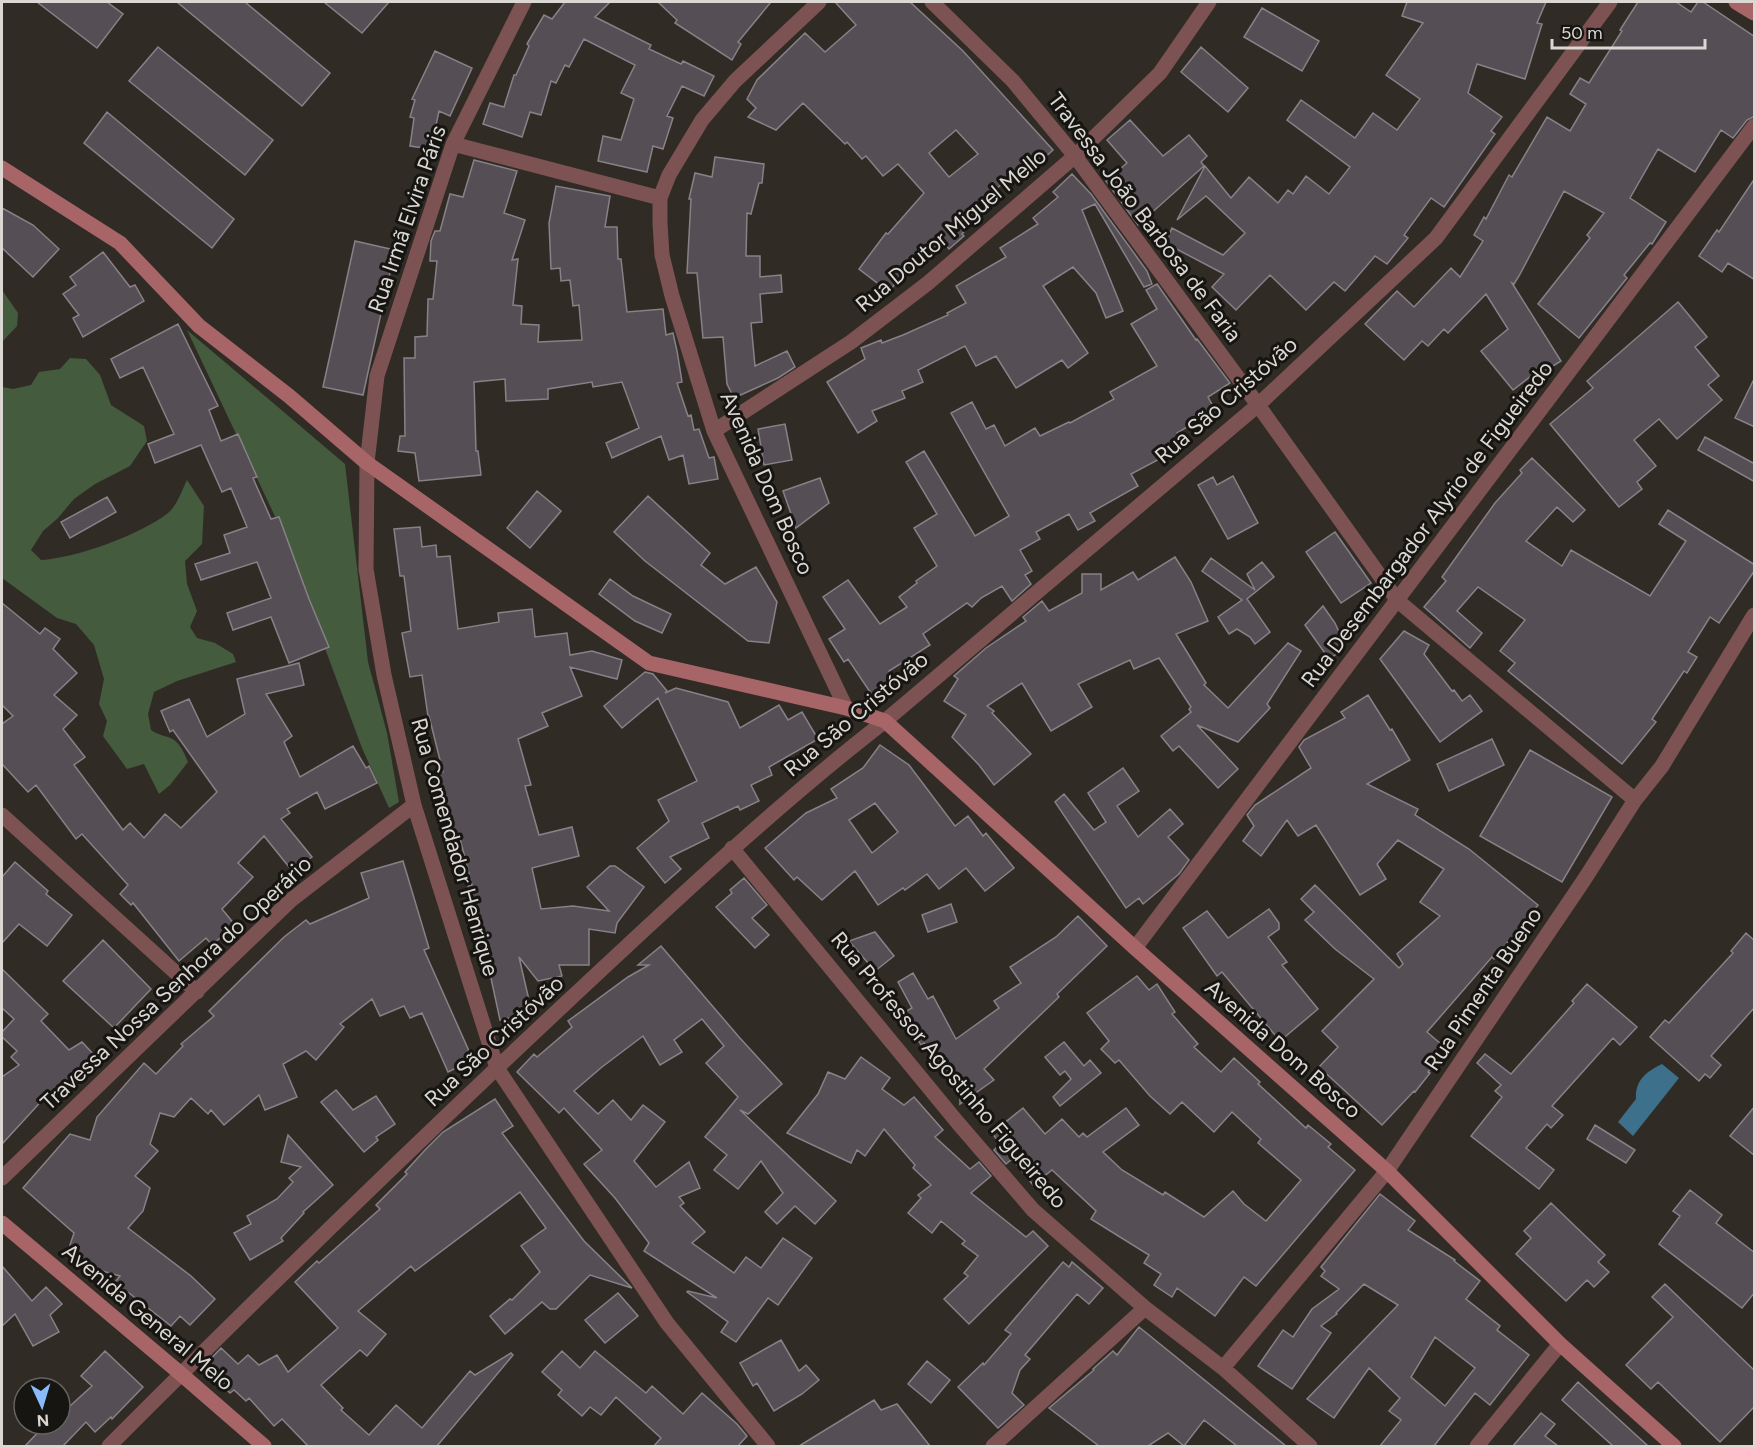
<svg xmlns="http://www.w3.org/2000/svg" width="1756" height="1448" font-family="Figtree,sans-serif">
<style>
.green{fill:#445b3d}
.water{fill:#3d708a}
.building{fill:#554e55;stroke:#888188;stroke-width:1.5;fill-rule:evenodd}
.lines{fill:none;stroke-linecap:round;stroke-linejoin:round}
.street{stroke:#7d5252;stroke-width:15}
.secondary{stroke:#a86567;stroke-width:15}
.labels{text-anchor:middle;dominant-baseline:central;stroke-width:6;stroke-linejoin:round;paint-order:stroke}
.street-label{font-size:22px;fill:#dbd8d4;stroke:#161512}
</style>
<rect width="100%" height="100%" fill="#302c25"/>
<!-- green -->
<path class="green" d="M2 290 18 313 17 326 2 342Z
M187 330 345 464 368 662 387 733 399 802 389 808 362 748 280 527Z
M70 358 86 359 100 375 111 405 144 426 147 441 130 466 95 484 74 499 57 519 43 531 31 550 41 560C76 558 140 535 168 513 177 506 182 490 187 480L204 506 202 544 185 561 187 584 197 611 190 627 197 638 215 643 233 654 236 662 177 681 154 692 148 714 151 730C159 736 169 736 174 740 181 745 185 755 188 762L170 785 159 794 144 764 127 769 103 736 107 721 99 704 104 679 94 645 76 624 57 618 2 578V387L13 389 31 385 39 372 60 369Z"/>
<!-- water -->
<path class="water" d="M1662 1064 1679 1078 1633 1136 1618 1122 1636 1099C1635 1080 1646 1072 1662 1064Z"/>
<!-- building -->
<path class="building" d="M37 2H107L123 14 97 48Z
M177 2H245L330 73 302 106Z
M324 2H389L362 33Z
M565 2H610L595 17 651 45 649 49 681 64 683 61 714 76 704 96 682 86 667 116 673 118 663 149 653 146 647 172 598 161 603 136 621 140 634 99 621 93 635 65 584 39 569 67 565 65 556 83 551 81 541 115 530 112 522 137 483 124 490 103 504 107 514 75H516L529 46 527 44 544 15 552 19Z
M658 2H771L738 42 741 44 732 60 675 23 677 20Z
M835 2H910L963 51 1053 150 1019 181 1013 175 980 202 986 207 962 234 964 236 949 249 942 240 921 264 914 258 889 292 859 269 886 233 888 234 924 193 898 164 883 176 866 156 862 159 847 142 845 144 803 103 776 130 748 117 756 108 747 99 757 80 805 33 825 52 856 25ZM956 130 978 154 949 177 929 153Z
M1407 2H1546L1537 23 1542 24 1525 79 1477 64 1468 93 1502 117 1491 131 1495 134 1444 207 1431 198 1404 235 1408 238 1387 264 1375 256 1345 291 1334 282 1306 310 1270 275 1236 310 1212 287 1224 274 1165 243 1172 228 1223 255 1245 233 1206 196 1177 220 1205 166 1231 198 1249 177 1278 203 1288 190 1293 194 1306 176 1329 194 1350 167 1287 120 1301 100 1355 138 1373 113 1397 130 1420 99 1386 75 1423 23 1402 16Z
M1638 2H1676L1691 12 1698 2H1703L1755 37V116L1747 120 1733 138 1721 130 1695 172 1658 149 1630 198 1666 222 1652 244 1650 243 1624 275 1627 278 1579 338 1538 304 1590 238 1587 235 1604 213 1564 191 1519 276 1514 284 1512 283 1561 361 1537 376 1535 373 1513 390 1481 351 1508 329 1486 294 1448 333 1444 329 1428 346 1422 341 1404 360 1365 324 1397 291 1414 307 1451 268 1460 277 1483 241 1474 235 1484 217 1486 219 1509 175 1512 177 1547 117 1570 131 1586 104 1570 94 1580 78 1589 83 1622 31 1620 30Z
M1262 8 1319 41 1302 71 1244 37Z
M158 47 273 140 245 175 129 81Z
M1201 47 1248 88 1228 112 1181 72Z
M435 51 472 68 450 116 439 111 431 149 410 146 414 118 410 117 415 100 412 99Z
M107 112 234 219 212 248 84 143Z
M1130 120 1163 156 1189 135 1207 156 1201 162 1204 166 1138 225 1106 181 1127 163 1107 140Z
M715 157 764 164 762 183H759L751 214 747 213 746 256H760V277L781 275 782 292 760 294 762 322 751 323 755 366 787 351 795 367 778 378 734 398 727 384 723 337 703 338 697 273H687L691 199H689L695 173 712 177Z
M474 160 517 171 504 213 525 220 512 260 518 259 513 305 522 306 521 324 539 325 538 342 582 340 579 305 573 306 570 280 561 281 560 268 551 269 549 223 556 186 610 196 605 227H617L618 259H621L627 312 663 309 666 335 673 333 677 351 682 382 677 383 688 416 691 415 694 430 699 429 709 458 714 457 718 479 689 484 683 455 669 460 661 436 612 458 606 443 639 428 622 382 593 387 592 382 548 389V399L506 401 505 379 474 382 476 451H478L481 475 419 481 415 453 398 451 400 436H405L404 358H415V337L427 336 428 299H433L437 261H430L431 241 435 231H440L450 194 463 197Z
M1072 174 1091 194 1147 271 1152 284 1144 287 1095 204 1082 210 1123 311 1106 318 1096 293 1073 267 1043 286 1088 353 1068 368 1062 360 1016 388 996 356 976 366 965 346 918 370 923 382 902 391 905 398 872 411 877 421 858 433 827 382 865 359 861 348 881 340 882 343 903 335 948 315 947 313 966 303 956 286 1006 257 1000 248 1038 224 1033 218 1058 197 1053 192Z
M1755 178V280L1728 263 1722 272 1699 256 1717 230 1719 232Z
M2 208 33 225 59 249 33 277 2 248Z
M355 241 395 250 363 395 323 387Z
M103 252 130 287 135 285 144 301 83 337 73 318 79 315 63 294 76 285 70 277Z
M1157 284 1196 340 1197 339 1230 383 1208 397 1215 410 1177 433 1184 446 1131 474 1138 486 1090 513 1095 521 1078 530 1069 514 1036 532 1040 539 1020 550 1032 571 1025 575 1031 584 1012 601 1002 586 981 598 972 607 967 603 923 634 930 645 889 671 895 680 872 695 848 659 844 662 829 639 845 629 823 597 848 580 880 624 907 607 899 597 917 583 916 581 937 566 914 528 937 514 906 462 924 451 975 536 1009 516 951 413 972 402 986 429 994 425 1005 446 1035 428 1040 436 1069 422 1070 423 1114 399 1110 392 1157 366 1131 324 1157 309 1146 290Z
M1678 302 1707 337 1695 347 1719 376 1708 385 1722 400 1677 439 1659 419 1634 440 1656 466 1637 482 1642 489 1619 507 1550 424 1593 388 1587 381Z
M178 324 218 406 209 410 221 441 238 434 257 477 253 478 271 519 279 517 309 599 329 647 289 663 271 617 233 630 227 613 271 598 257 562 201 580 195 564 230 553 224 535 247 527 231 488 222 492 201 445 155 463 148 444 174 434 143 367 120 378 111 359Z
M1755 377V427L1735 418Z
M785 424 792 460 764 465 758 429Z
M1705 437 1755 464V482L1698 450Z
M1532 458 1585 510 1573 522 1557 507 1526 541 1562 566 1571 550 1650 596 1686 541 1659 524 1668 510 1755 565V570L1719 623 1710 617 1688 652 1697 657 1687 673 1684 671 1652 719 1656 722 1622 764 1508 671 1515 663 1500 651 1525 620 1478 587 1457 611 1482 633 1470 648 1424 607 1446 581 1442 577 1495 503 1522 473 1520 470Z
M1233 476 1258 523 1228 539 1198 485 1213 477 1217 485Z
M820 478 829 503 796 528 783 491Z
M537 491 561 511 530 548 507 528Z
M648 496 710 553 701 565 725 584 756 567 777 602 769 643 748 641 645 561 614 532Z
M107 497 116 512 70 538 61 522Z
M420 527 422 547 436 545 437 557 450 556 458 629 499 622 498 613 532 609 535 637 567 633 570 655 592 651 622 660 617 679 570 667 582 696 542 713 548 726 518 739 531 785 525 786 539 835 572 827 579 856 532 868 541 909 573 906 609 911 587 887 610 866H615L644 887 617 923 615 933 589 929V965H559L562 976 538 981 519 957 532 1013 500 1020 483 941H480L468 886 472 885 459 835 456 836 435 774 443 772 429 716H428L422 675 410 677 402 633 411 631 404 576H400L394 529Z
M1335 532 1371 583 1341 603 1306 552Z
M1175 557 1191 582 1208 621 1176 634 1206 683 1204 685 1228 708 1288 643 1301 651 1267 704 1270 708 1238 742 1197 725 1238 769 1218 788 1179 746 1173 751 1161 736 1191 712 1189 709 1191 707 1159 658 1134 669 1130 660 1078 684 1092 707 1051 731 1022 683 987 706 994 711 992 713 1031 754 994 785 979 765 952 737 966 715 944 701 958 679 954 676 986 648 1026 621 1023 617 1042 601 1049 611 1082 593V574H1101V590L1133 572 1138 580Z
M1211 558 1255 590 1247 574 1262 562 1274 577 1247 599 1270 632 1255 644 1250 637 1237 629 1229 634 1218 617 1242 600 1202 571Z
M610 579 633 596 671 614 662 633 635 621 599 594Z
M2 603 40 634 45 628 60 639 53 649 77 673 54 695 77 715 63 729 85 757 74 765 123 830 130 823 144 838 165 814 181 828 217 792 173 730 170 732 161 711 189 699 207 737 245 714 237 679 299 663 304 685 266 694 292 736 284 742 300 777 353 746 366 768 369 766 377 783 325 809 317 792 287 809 290 813 281 819 312 857 293 872 264 836 238 863 253 877 222 909 235 925 212 945 206 938 179 961 133 903 131 905 120 894 128 885 82 834 76 839 36 785 28 792 2 764V724L13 716 2 705Z
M1323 606 1335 623 1344 643V649L1329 659 1305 625Z
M1404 631 1429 645 1424 654 1452 691 1454 690 1462 701 1470 695 1482 711 1440 742 1380 659Z
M645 672 653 674 667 691 665 693 676 688 728 702 740 728 779 705 788 720 802 712 818 739 769 767 772 775 751 785 759 801 740 810 738 806 702 823 709 838 670 857 681 869 665 883 637 848 669 821 658 800 697 781 658 698 622 728 604 706Z
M1368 695 1390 730 1392 729 1410 760 1367 784 1418 809 1415 815 1469 849 1538 905 1494 959 1492 957 1427 1032 1448 1050 1428 1072 1430 1073 1415 1092 1414 1091 1382 1125 1319 1067 1338 1047 1322 1031 1374 979 1335 949 1305 920 1314 912 1301 899 1315 885 1399 968 1403 964 1397 954 1440 916 1420 902 1444 869 1398 840 1377 864 1386 879 1360 895 1316 825 1298 836 1287 820 1261 856 1243 841 1254 826 1247 815 1255 805 1311 768 1299 747 1304 740 1345 718 1341 712Z
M1492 739 1504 765 1449 791 1437 764Z
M880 745 909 765 955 826 968 816 983 836 986 833 1014 868 985 891 966 868 939 889 927 874 905 890 903 888 878 905 855 871 822 900 797 877 794 880 765 848 806 813 837 798 831 789 863 768ZM875 803 898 832 872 853 849 820Z
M1530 750 1612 797 1562 882 1480 836Z
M1123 768 1139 791 1117 806 1138 837 1170 809 1183 824 1168 837 1189 860 1179 874 1143 904 1139 898 1126 908 1055 802 1064 794 1094 830 1106 822 1088 793Z
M403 861 429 948 424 950 473 1060 448 1072 422 1013 410 1018 404 1006 380 1016 372 999 340 1024 344 1027 316 1060 306 1051 283 1064 297 1097 265 1110 259 1095 224 1125 211 1110 208 1114 191 1098 174 1117 160 1113 150 1144 158 1151 135 1176 150 1188 143 1211 128 1228 191 1276 215 1299 190 1325 180 1316 171 1326 115 1282 120 1276 92 1268 69 1248 74 1233 23 1188 70 1134 90 1140 97 1117 144 1063 156 1074 183 1046 181 1044 214 1016 209 1011 284 937 306 920 310 924 369 898 361 873Z
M15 862 48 891 46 894 72 915 47 946 19 924 2 943V877Z
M744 878 767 905 752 918 769 935 755 948 716 907 732 893 730 890Z
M951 904 957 922 928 932 922 915Z
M1269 909 1279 923V929L1268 937 1287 962 1282 965 1318 1009 1280 1041 1222 972 1217 976 1183 928 1207 911 1228 938Z
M1078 916 1107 946 1057 994 1059 997 984 1069 994 1080 960 1104V1092L924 1043 921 1045 903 1013 912 1008 898 982 913 973 928 999 933 996 956 1039 999 1008 994 1001 1021 983 1010 967 1056 937Z
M875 932 894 956 875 971 849 941Z
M1746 933 1755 941V1007L1711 1056 1721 1065 1710 1078 1705 1074 1699 1081 1650 1037 1665 1020 1669 1023 1733 953 1731 951Z
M103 940 151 989 114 1028 63 981Z
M661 946 739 1037 782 1084 748 1114 740 1110 836 1201 815 1224 795 1206 777 1224 765 1212 783 1193 761 1161 738 1189 714 1170 727 1155 705 1137 738 1097 706 1063 724 1046 702 1019 674 1040 682 1052 660 1065 643 1036 602 1067 574 1091 598 1114 613 1100 631 1120 643 1105 665 1122 634 1161 656 1187 689 1162 700 1188 679 1197 684 1203 680 1206 705 1232 692 1243 734 1273 746 1257 761 1268 783 1238 812 1258 778 1305 768 1298 736 1342 721 1332 728 1322 687 1292 688 1291 717 1298 644 1251 649 1243 615 1198 584 1164 602 1150 564 1108 559 1113 517 1072 534 1054 537 1057 572 1027 568 1021 628 977 649 965H638Z
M2 969 48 1014 41 1021 69 1050 82 1042 95 1056 50 1098 47 1095 2 1144V1077L19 1065 11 1057 17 1051 2 1037V1032L14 1019 2 1008Z
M1137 976 1149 990 1157 984 1175 1012 1172 1014 1198 1044 1194 1047 1221 1072 1234 1058 1260 1082 1258 1084 1306 1128 1308 1125 1331 1144 1328 1147 1355 1170 1256 1286 1244 1277 1215 1316 1177 1288 1172 1297 1154 1285 1161 1274 1144 1263 1149 1255 1091 1219 1096 1211 1052 1170 1033 1185 1012 1159 1006 1164 994 1150 1000 1144 992 1133 1023 1108 1045 1134 1062 1119 1079 1137 1083 1133 1087 1137 1126 1108 1139 1125 1103 1152 1122 1170 1163 1195 1165 1192 1204 1217 1233 1191 1244 1204 1266 1221 1301 1180 1258 1143 1261 1139 1232 1112 1214 1132 1182 1102 1170 1114 1150 1096 1119 1060 1115 1063 1101 1049 1109 1041 1087 1013Z
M1587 984 1637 1027 1620 1045 1613 1038 1552 1106 1563 1115 1551 1128 1547 1124 1526 1148 1554 1170 1539 1189 1471 1136 1502 1097 1495 1091 1501 1085 1477 1063 1485 1054 1511 1074 1574 1003 1572 1001Z
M1064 1042 1084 1066 1090 1060 1101 1073 1060 1106 1053 1097 1071 1079 1065 1071 1060 1075 1045 1057Z
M861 1057 890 1078 882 1089 904 1105 914 1097 943 1130 935 1137 970 1169 979 1162 991 1176 971 1193 1026 1237 1033 1231 1048 1246 969 1324 944 1299 968 1276 964 1273 978 1256 962 1244 965 1241 941 1221 932 1233 908 1213 921 1198 918 1195 931 1185 913 1168 915 1165 884 1129 865 1156 857 1150 851 1163 787 1133 818 1094 828 1072 845 1079Z
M336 1090 353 1110 376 1096 395 1124 376 1137 378 1140 364 1152 321 1102Z
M495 1099 513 1126 502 1133 584 1241 632 1288 590 1275 556 1309H550L542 1302 505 1334 490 1316 510 1299 512 1300 540 1272 521 1246 546 1228 520 1192 415 1271 411 1266 358 1311 386 1334 367 1356 360 1350 321 1385 343 1408 341 1410 369 1435 396 1405 422 1428 470 1371 475 1375 511 1353 513 1355 437 1446H308L282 1419 274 1426 249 1398 246 1401 234 1390 230 1393 203 1367 221 1348 238 1364 248 1355 259 1365 277 1355 288 1372 338 1328 295 1282 317 1261 319 1263 380 1209 376 1205 407 1174 405 1172 425 1150 443 1132Z
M1755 1106V1156L1730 1136Z
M1595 1125 1635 1150 1626 1163 1587 1139Z
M288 1135 333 1185 303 1212 304 1213 281 1238 283 1241 250 1260 234 1233 251 1224 247 1216 277 1199 293 1182 289 1178 301 1167 281 1162Z
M1690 1190 1722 1215 1716 1223 1755 1253V1292L1742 1308 1659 1244 1680 1216 1673 1211Z
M1380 1194 1415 1221 1408 1230 1455 1260 1454 1261 1480 1281 1466 1299 1500 1326 1497 1330 1529 1355 1490 1405 1475 1393 1434 1446H1380L1401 1420 1389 1411 1400 1398 1369 1368 1334 1418 1307 1399 1398 1305 1364 1284 1336 1313 1337 1314 1321 1326 1331 1333 1292 1389 1258 1366 1283 1330 1293 1337 1312 1309 1339 1289 1321 1276 1325 1271 1321 1267ZM1435 1337 1475 1368 1445 1406 1411 1377Z
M1551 1203 1605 1255 1598 1262 1609 1272 1594 1287 1587 1280 1566 1301 1516 1254 1531 1238 1524 1231Z
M1063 1262 1069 1267 1072 1262 1103 1288 1089 1304 1077 1294 1025 1355 1030 1359 1020 1370 1012 1393 1024 1405 998 1428 958 1387 983 1363 984 1365 1011 1334 1005 1330Z
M2 1266 32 1301 46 1287 62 1304 50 1315 59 1332 33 1346 15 1314 2 1326Z
M1665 1284 1755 1371V1406L1720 1442 1658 1382 1651 1389 1626 1365 1673 1317 1652 1297Z
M618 1293 638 1316 605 1343 585 1320Z
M1139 1327 1286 1446H1237L1204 1420 1184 1446 1168 1433 1148 1446H1099L1049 1408 1094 1370 1093 1369 1113 1351 1117 1355Z
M781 1340 799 1371 806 1365 819 1380 802 1394 774 1411 757 1383 753 1386 740 1363Z
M105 1351 143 1387 112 1419 111 1417 95 1432 86 1422 63 1446H25L46 1424H60V1415L92 1386 81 1376Z
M562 1351 580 1368 595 1351 646 1393 652 1386 683 1414 702 1393 737 1424 747 1436 738 1446H654L661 1438 616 1397 601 1415 590 1407 582 1416 558 1395 562 1390 542 1372Z
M927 1361 950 1380 931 1403 908 1384Z
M1578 1382 1648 1446H1613L1562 1400Z
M874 1400 881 1410 897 1404 930 1446H799Z
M1541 1413 1555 1424 1545 1436 1558 1446H1513Z"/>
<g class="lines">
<!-- street -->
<path class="street" d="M524 2 453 144 377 376 367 463 366 569 384 675 414 805 497 1068 667 1323 768 1446
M819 2 735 81 702 120 669 175 660 198V223L662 255 672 296 714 431 846 708
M932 2 1013 81 1075 156 1258 405 1398 601 1635 800
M453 144 660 198
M714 431 851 342 928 283 1075 156 1160 73 1209 2
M2 815 197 992
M732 848 958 1123 1033 1210 1145 1308 1223 1368 1310 1446
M1135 948 1754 126
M2 1178 291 900 414 805
M1223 1368 1387 1171 1584 880 1635 800 1662 766 1754 615
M109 1446C260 1295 413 1146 569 1000 672 904 774 807 885 721L1258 405 1436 238 1610 2
M993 1446 1145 1308
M1477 1446 1560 1344"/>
<!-- secondary -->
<path class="secondary" d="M1736 2 1754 13
M2 168 120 243 199 326 289 396 367 463 649 663 846 708 885 721 1135 948 1387 1171 1560 1344 1674 1446
M2 1223 181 1374 264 1446"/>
</g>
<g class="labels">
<!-- street labels -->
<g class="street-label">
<text transform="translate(1145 217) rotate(53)">Travessa João Barbosa de Faria</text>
<text transform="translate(407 219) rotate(-71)">Rua Irmã Elvira Páris</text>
<text transform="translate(951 230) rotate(-40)">Rua Doutor Miguel Mello</text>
<text transform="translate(1226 400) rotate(-41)">Rua São Cristóvão</text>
<text transform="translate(767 483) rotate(66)">Avenida Dom Bosco</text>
<text transform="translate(1427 524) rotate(-53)">Rua Desembargador Alyrio de Figueiredo</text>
<text transform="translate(856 714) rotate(-40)">Rua São Cristóvão</text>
<text transform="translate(455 847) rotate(74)">Rua Comendador Henrique</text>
<text transform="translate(176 983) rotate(-43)">Travessa Nossa Senhora do Operário</text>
<text transform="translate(1483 989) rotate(-56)">Rua Pimenta Bueno</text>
<text transform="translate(494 1041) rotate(-43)">Rua São Cristóvão</text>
<text transform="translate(1283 1049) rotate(41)">Avenida Dom Bosco</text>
<text transform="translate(949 1070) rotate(50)">Rua Professor Agostinho Figueiredo</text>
<text transform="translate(148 1317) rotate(40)">Avenida General Melo</text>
</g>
</g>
<!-- border -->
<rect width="1756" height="1448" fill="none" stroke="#dbd8d4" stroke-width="6"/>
<!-- north arrow -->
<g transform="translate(42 1406) rotate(176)"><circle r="28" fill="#161512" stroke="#656360" stroke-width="1.5"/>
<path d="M0-4.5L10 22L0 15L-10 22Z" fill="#89bafc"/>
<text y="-9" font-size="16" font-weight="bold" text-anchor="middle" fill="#dbd8d4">N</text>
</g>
<!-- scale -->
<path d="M1552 39v9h153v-9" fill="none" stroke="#dbd8d4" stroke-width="3"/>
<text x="1561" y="39" font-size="18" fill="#dbd8d4" stroke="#161512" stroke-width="4.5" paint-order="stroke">50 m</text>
</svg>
